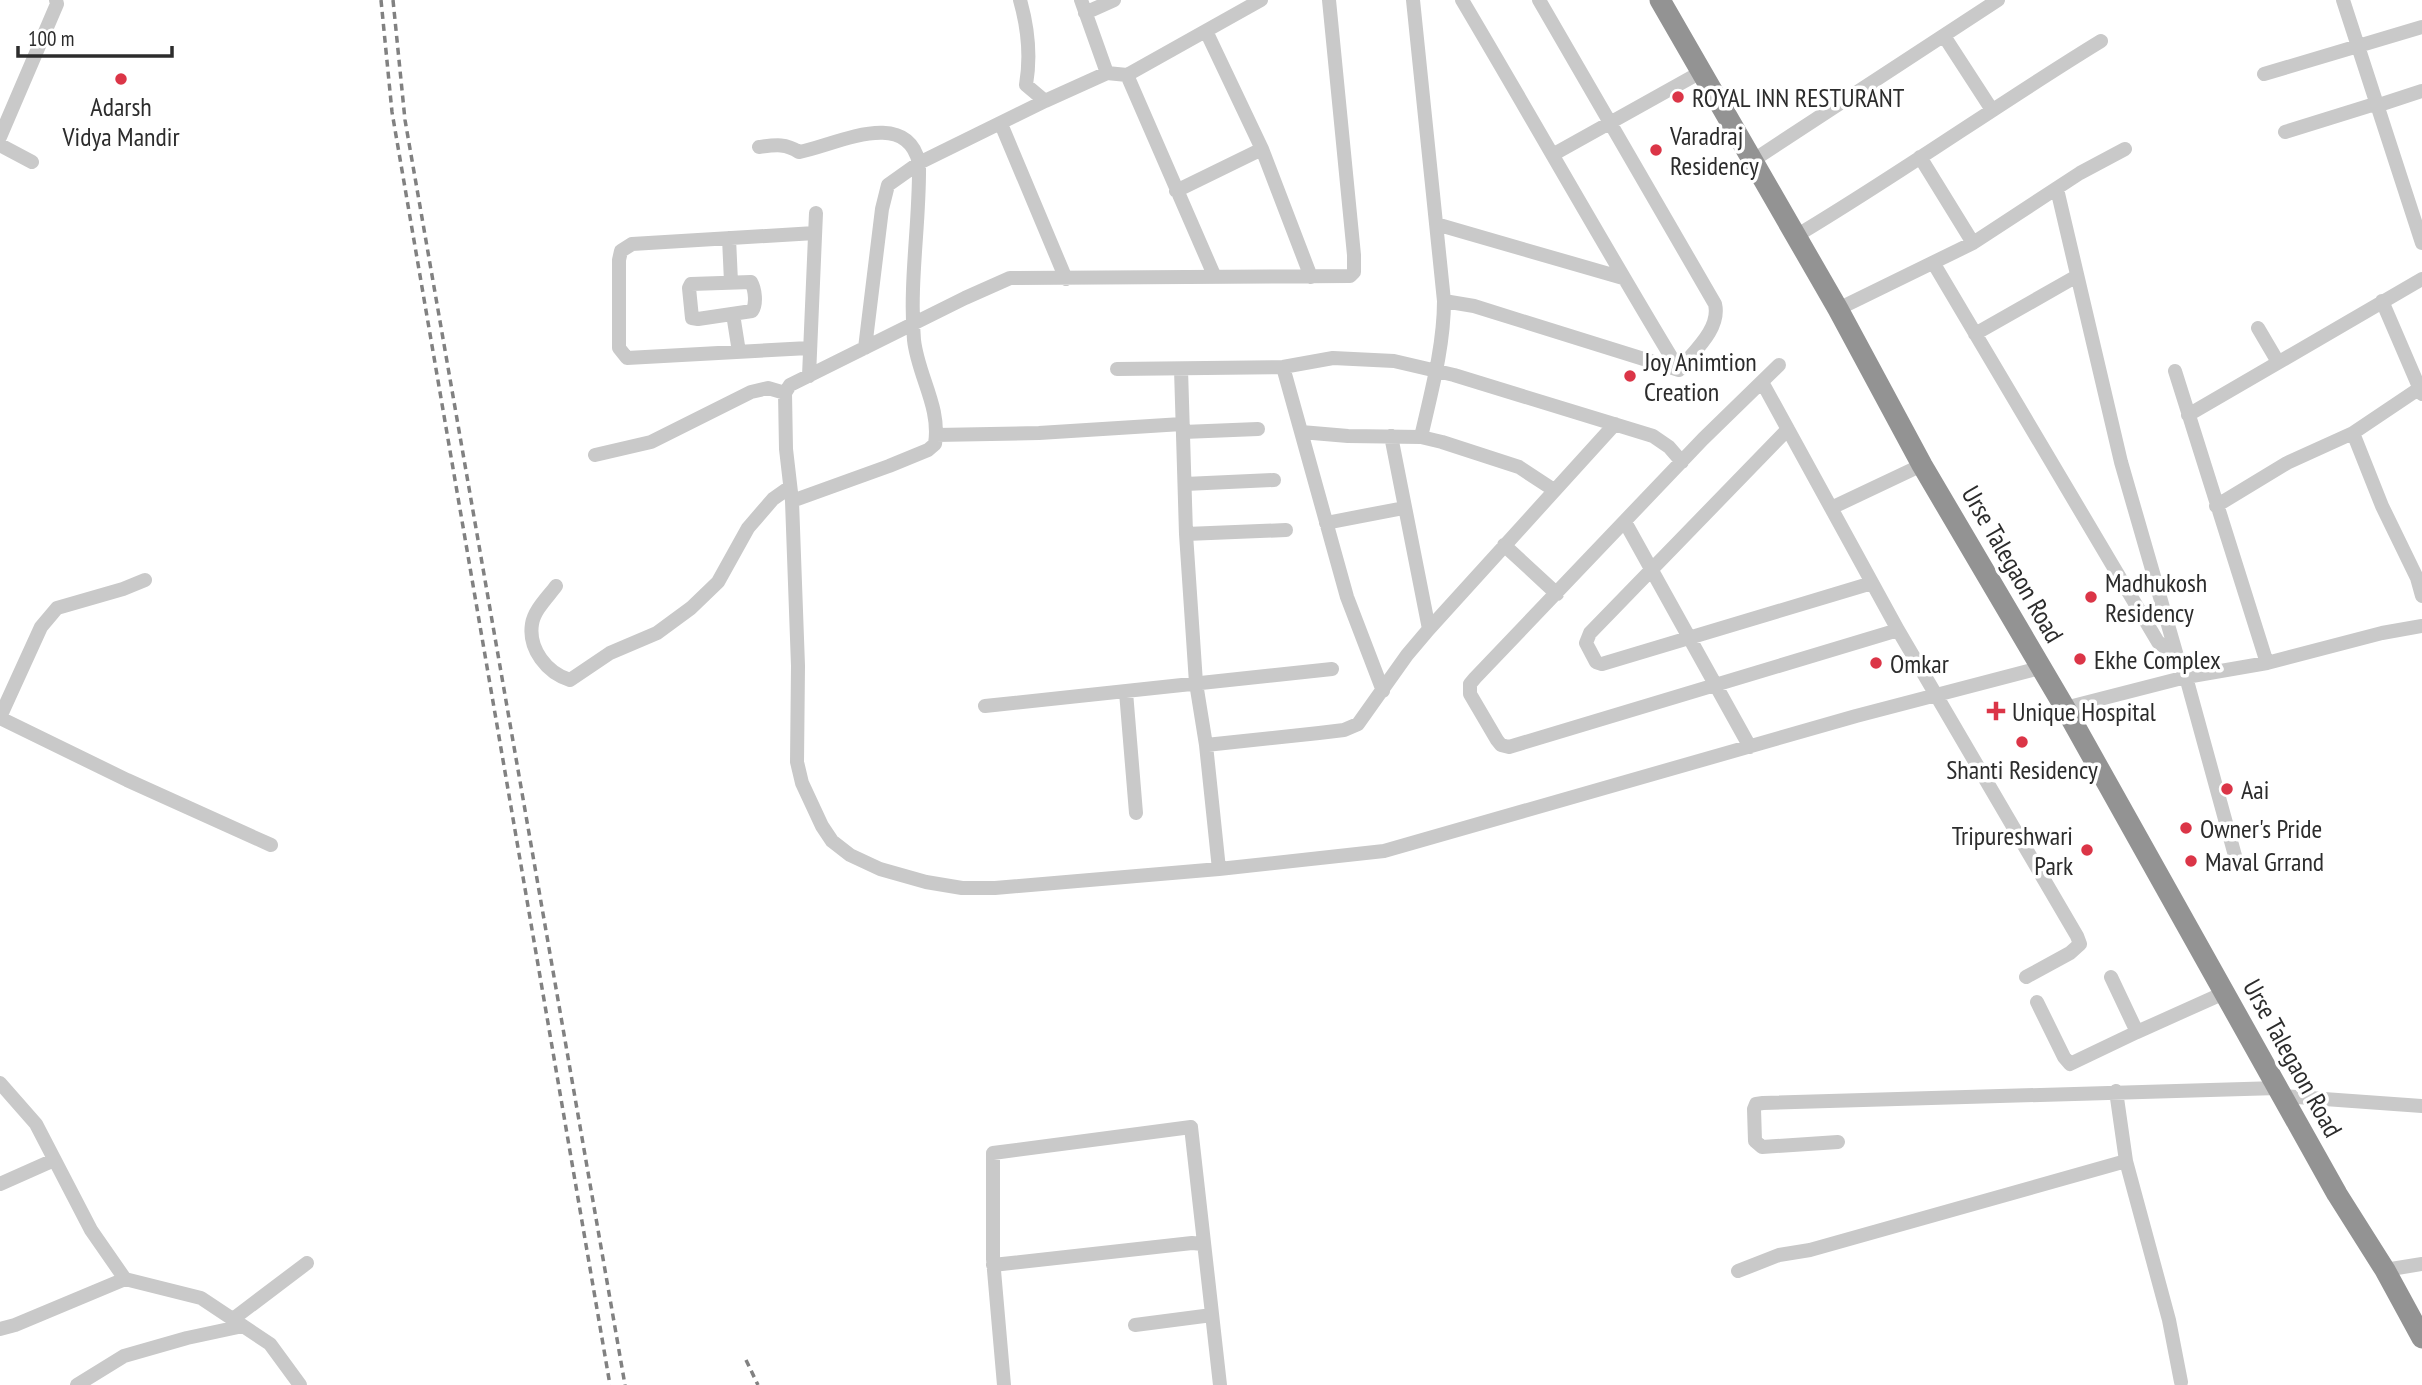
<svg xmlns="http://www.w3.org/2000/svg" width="2422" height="1385" font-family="'PT Sans Narrow',sans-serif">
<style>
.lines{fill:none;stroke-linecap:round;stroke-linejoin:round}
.minor{stroke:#c9c9c9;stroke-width:14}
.highway{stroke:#939393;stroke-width:21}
.rail{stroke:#818181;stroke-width:3.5;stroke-dasharray:7 5;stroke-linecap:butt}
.poi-dot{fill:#db3547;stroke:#fff;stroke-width:2.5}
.labels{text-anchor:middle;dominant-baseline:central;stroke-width:7;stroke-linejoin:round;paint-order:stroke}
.poi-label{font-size:26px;fill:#2c2c2c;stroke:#fff;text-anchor:start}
.street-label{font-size:26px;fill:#2c2c2c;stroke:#fff}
</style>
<rect width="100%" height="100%" fill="#fff"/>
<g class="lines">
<!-- minor -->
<path class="minor" d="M1020 0C1028 28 1031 56 1026 85L1045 101
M1081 0 1107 73
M1329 0 1354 255V272L1350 276 1010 278 965 298 790 385 785 393 786 449 792 501 798 666 797 762 802 783 822 826 832 841 850 855 880 869 926 882 962 888H995L1219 869 1384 851 1856 716 2040 668
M1413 0 1444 301C1444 346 1431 393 1421 437
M1462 0C1535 123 1605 248 1679 370
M2343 0 2422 243
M1085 13 1114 0
M1206 31 1262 149 1311 277
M1944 36 1992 110
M2264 74 2422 27
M1127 75 1214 275
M2376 106 2422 91
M1001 124 1066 279
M2285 132 2375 104
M0 137 57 4 56 0
M0 145 32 162
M759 147C775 145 785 143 799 152 834 146 906 106 919 163 920 222 909 281 914 340 918 376 941 407 935 444L928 450 889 466 792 501
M1554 154 1701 72
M1920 157 1973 243
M1752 161 1998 0
M2057 189 2121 462 2177 656 2186 677 2237 863
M1176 191 1262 149
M1436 224 1623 278
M1796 236C1900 174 1998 104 2101 41
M729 238 731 282
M1934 264 2158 642 2177 656
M751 282C755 289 757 304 752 311L698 319 692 318 689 288 691 284Z
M1444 301 1474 306 1679 370C1693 352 1721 329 1715 304L1539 0
M2382 301 2422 394
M1838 309 1973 243 2080 173 2125 149
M733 314 739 352
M2258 328 2278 362
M1975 334 2077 276
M809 348 627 358 619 348V260L621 251 632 244 815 233
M865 348 882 209 888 185 919 163 1045 101 1107 73 1127 75 1261 0
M1779 365 1703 439 1475 678 1470 684V694L1497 740 1501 745 1509 747 1898 630
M1283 367 1347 597 1383 691
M1117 369 1283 367 1333 358 1394 361 1454 375 1653 436 1669 447 1682 462
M1181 369 1186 534 1196 683 1206 745 1219 869
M2175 371 2267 663
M809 376 816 213
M1762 382 1898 630 2077 936 2080 944 2070 953 2026 977
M2188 415 2422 279
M1788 429 1590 633 1586 643 1596 662 1602 664 1872 583
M1183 432 1258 429
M1301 432 1348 436 1421 437 1442 442 1519 467 1554 490
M2353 433 2382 506 2417 578 2422 596
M936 435 1039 433 1182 424
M1391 436 1429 629
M595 455 651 442 751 392 768 388 785 393
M1185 484 1274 480
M2216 506 2287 463 2353 433 2420 388
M1831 508 1922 465
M1625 522 1750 747
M1326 523 1404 508
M1186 534 1286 530
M1504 545 1557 594
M556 586C548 597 534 610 532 624 528 649 547 673 570 680L610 653 657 633 691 608 718 582 748 528 773 499 790 487
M1126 692 1136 813
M985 706 1332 669
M2065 708 2186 677 2267 663 2382 633 2422 626
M0 717 41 627 57 608 123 589 145 580
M0 718 127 780 271 845
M1206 745 1319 733 1344 730 1358 724 1407 655 1429 629 1615 424
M2037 1002 2064 1057 2070 1064 2137 1032 2111 977
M2137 1032 2224 993
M0 1083 36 1124 91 1230 125 1279 201 1298 270 1344 300 1385
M2116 1091 2126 1161 2169 1320 2181 1382
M2282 1096 2422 1106
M1838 1142 1762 1147 1755 1141 1754 1109 1756 1104 1763 1103 2278 1088
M0 1184 54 1160
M993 1265 1192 1243 1203 1244
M2385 1270 2422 1264
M1738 1271 1779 1255 1810 1250 2126 1161
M233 1319 307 1263
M1135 1325 1212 1315
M0 1329 15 1325 125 1279
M77 1385 124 1356 187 1338 243 1326
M1004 1385 993 1259V1153L1191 1127 1220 1385"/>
<!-- highway -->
<path class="highway" d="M1660 0 1838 309 1922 465 2065 708 2337 1194 2385 1270 2422 1338"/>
<!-- rail -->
<path class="rail" d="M381 0 392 112 610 1385
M393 0 405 120 625 1385
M746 1360 758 1385"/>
</g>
<!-- markers -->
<g class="poi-dot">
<circle cx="121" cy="79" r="7"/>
<circle cx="1678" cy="97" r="7"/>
<circle cx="1656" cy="150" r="7"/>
<circle cx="1630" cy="376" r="7"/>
<circle cx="2091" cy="597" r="7"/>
<circle cx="2080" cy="659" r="7"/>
<circle cx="1876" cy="663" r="7"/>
<path d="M1992.5 700.5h7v7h7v7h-7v7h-7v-7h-7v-7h7z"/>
<circle cx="2022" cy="742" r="7"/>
<circle cx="2227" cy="789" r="7"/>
<circle cx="2186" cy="828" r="7"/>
<circle cx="2087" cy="850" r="7"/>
<circle cx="2191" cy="861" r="7"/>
</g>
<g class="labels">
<!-- poi labels -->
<g class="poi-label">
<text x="1692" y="97">ROYAL INN RESTURANT</text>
<text x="121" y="106" text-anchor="middle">Adarsh<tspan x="121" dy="30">Vidya Mandir</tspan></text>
<text x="1670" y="135">Varadraj<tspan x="1670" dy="30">Residency</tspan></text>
<text x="1644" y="361">Joy Animtion<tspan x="1644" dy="30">Creation</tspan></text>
<text x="2105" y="582">Madhukosh<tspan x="2105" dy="30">Residency</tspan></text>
<text x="2094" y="659">Ekhe Complex</text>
<text x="1890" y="663">Omkar</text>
<text x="2012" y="711">Unique Hospital</text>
<text x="2022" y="769" text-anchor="middle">Shanti Residency</text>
<text x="2241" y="789">Aai</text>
<text x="2200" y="828">Owner's Pride</text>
<text x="2073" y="835" text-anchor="end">Tripureshwari<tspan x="2073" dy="30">Park</tspan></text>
<text x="2205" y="861">Maval Grrand</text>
</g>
<!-- street labels -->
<g class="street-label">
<text transform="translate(2013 564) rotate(60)">Urse Talegaon Road</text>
<text transform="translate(2293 1058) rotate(61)">Urse Talegaon Road</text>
</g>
</g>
<!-- scale -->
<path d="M18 46v10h154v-10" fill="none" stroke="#2c2c2c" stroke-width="3.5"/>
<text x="28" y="46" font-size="21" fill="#2c2c2c" stroke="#ffffff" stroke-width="5" paint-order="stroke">100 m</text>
</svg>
